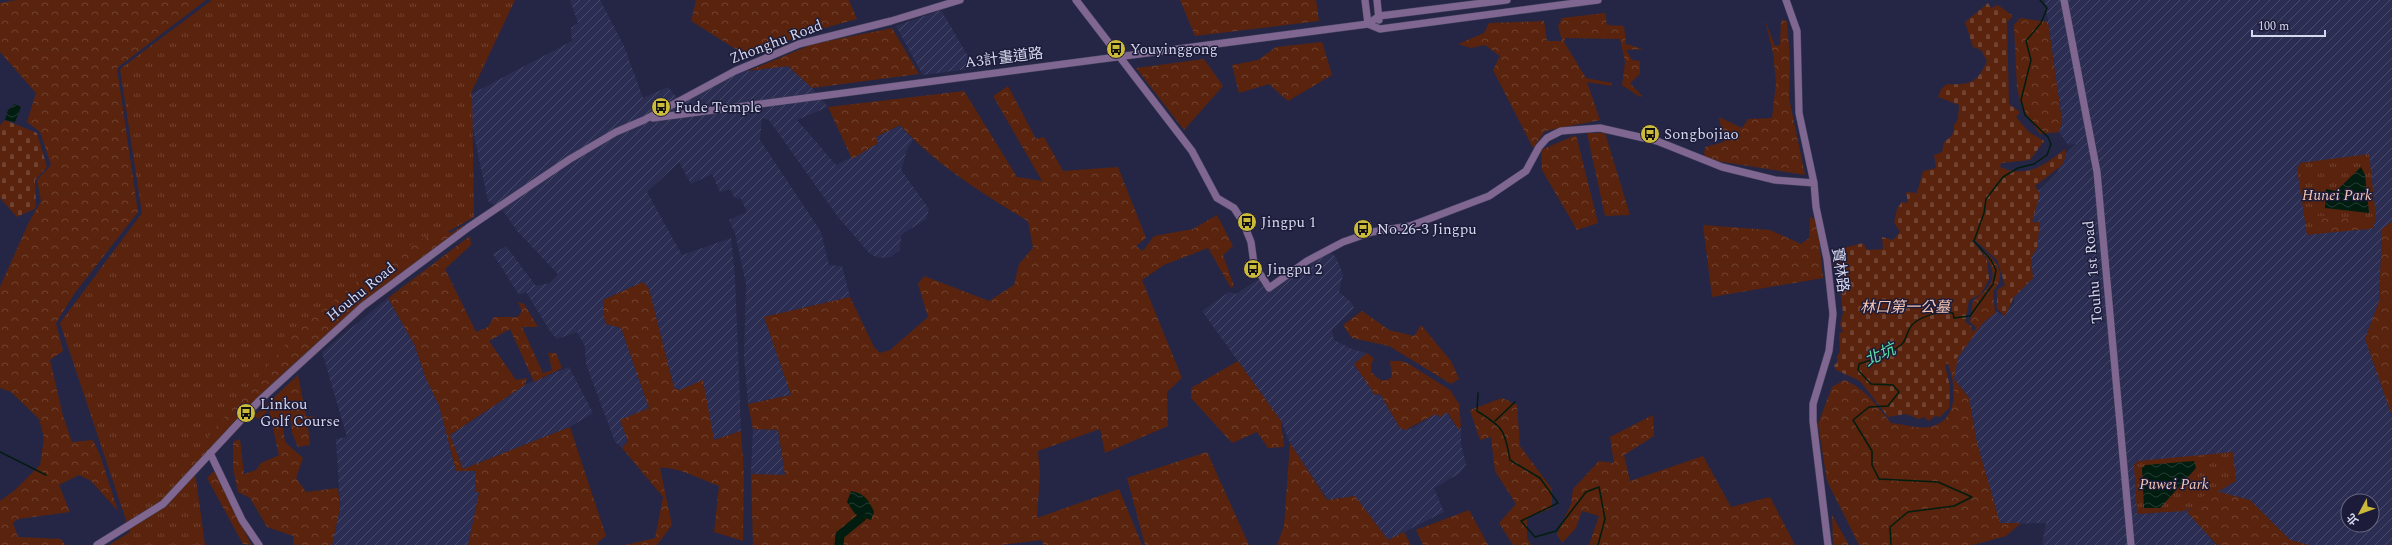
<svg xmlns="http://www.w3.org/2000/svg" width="2392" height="545" font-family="Spectral,'Noto Sans TC',serif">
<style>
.industrial{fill:url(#industrial-furrows);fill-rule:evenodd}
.grass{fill:url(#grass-tufts)}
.forest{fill:url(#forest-crowns)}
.cemetery{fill:url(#cemetery-stones)}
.water{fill:url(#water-waves)}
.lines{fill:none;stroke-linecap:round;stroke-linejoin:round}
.stream{stroke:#001d10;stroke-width:1.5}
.river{stroke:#001d10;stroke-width:9}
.secondary-casing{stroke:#43435d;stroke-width:8}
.secondary{stroke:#806791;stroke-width:7}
.labels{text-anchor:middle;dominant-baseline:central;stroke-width:3;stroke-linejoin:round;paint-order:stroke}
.street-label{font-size:15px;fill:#d6d8ed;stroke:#1c1c3a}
.poi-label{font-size:15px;fill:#d6d8ed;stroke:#1c1c3a;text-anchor:start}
.park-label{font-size:15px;font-style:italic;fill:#f4c5b4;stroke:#1c1c3a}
.water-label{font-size:16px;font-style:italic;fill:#5be2a6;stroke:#1c1c3a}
</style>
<defs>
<pattern id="industrial-furrows" width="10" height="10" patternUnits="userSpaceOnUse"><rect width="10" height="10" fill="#2c2d52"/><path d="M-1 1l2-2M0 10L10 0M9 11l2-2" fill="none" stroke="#4a4b6b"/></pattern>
<pattern id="grass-tufts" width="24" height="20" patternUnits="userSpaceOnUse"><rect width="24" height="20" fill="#59230d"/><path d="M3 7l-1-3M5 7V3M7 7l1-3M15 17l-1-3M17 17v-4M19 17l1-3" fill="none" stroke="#704231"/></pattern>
<pattern id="forest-crowns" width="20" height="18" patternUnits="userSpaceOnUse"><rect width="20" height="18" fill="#59230d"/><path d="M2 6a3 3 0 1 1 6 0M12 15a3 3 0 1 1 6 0" fill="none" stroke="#704231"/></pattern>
<pattern id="cemetery-stones" width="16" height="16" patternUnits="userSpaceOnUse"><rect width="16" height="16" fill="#59230d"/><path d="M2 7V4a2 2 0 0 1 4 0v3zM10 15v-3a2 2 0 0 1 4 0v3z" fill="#704231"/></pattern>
<pattern id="water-waves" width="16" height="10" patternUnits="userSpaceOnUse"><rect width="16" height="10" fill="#001d10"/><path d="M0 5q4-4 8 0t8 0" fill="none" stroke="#243d33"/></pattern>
</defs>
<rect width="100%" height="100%" fill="#252645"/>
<!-- industrial -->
<path class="industrial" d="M570 0H600L624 46 643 98 668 87 681 103 738 68 748 71 788 66 812 88 828 107 797 120 836 165 877 144 876 137 900 125 913 140 907 150 901 170 929 209 926 219 901 235 900 250 891 257 879 258 870 254 838 217 769 120 762 118 760 140 821 232 829 265 842 266 850 297 764 317 791 395 748 404 744 357 746 284 735 233 729 220 747 212 741 199 734 197 730 189 720 192 712 174 691 184 679 162 647 192 682 255 731 238 735 277 741 431 714 440 680 390 674 388 649 289 643 282 603 300 621 328 649 408 622 448 615 442 586 364 585 346 577 332 557 339 550 331 526 292 519 295 493 254 506 246 536 286 550 283 558 274 518 232 503 211 488 201 466 97 572 41 571 28 578 23Z
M2045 0H2392V221L2382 229 2379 301 2365 339 2392 416V545H2309L2290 540 2250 500 2209 538 2217 545H2042L2046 523 2000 524 1977 443 1969 398 1954 379 1945 357 1996 311 2002 315 2014 304 2021 196 2041 189 2058 172 2060 160 2076 144 2068 145 2059 132 2062 121ZM2348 501H2372V525H2348Z
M941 10 975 68 923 75 896 26Z
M1330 252 1335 256 1343 274 1339 292 1351 302 1354 308 1332 330 1334 340 1352 349 1367 353 1354 365 1380 394 1400 428 1411 429 1436 414 1447 412 1456 427 1459 430 1461 426V445L1466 464 1460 473 1434 488 1444 512 1388 540 1355 496 1328 500 1290 443 1281 421 1202 311 1229 292 1236 294 1265 275 1273 288Z
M388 298 415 346 426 379 439 405 456 471H476L475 491 479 493 468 545H332L340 508 336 439 347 437 322 352Z
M569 367 593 413 570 427 463 469 450 435 525 385Z
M753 429 778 430 785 476 751 474Z"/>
<!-- grass -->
<path class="grass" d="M212 0H515L472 91 474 217 368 277 194 464 205 545H109L130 532 60 323 142 213 120 69Z
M2369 154 2376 217 2373 228 2307 235 2297 169 2300 163Z
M2233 452 2236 481 2185 511 2137 514 2134 465 2138 461Z"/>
<!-- forest -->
<path class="forest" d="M16 0H206L117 68 138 212 74 294 56 323 63 351 50 360 63 416 72 442 93 440 100 455 118 511 91 481 79 475 59 485 70 512 18 519 13 523 18 537 61 539 65 545H0V501L15 490 40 465 44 438 39 419 11 392 0 388V287L29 222 41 201 37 180 51 165 40 132 27 122 36 93 0 52V3Z
M696 0H849L857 19 803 34 745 59 742 53 691 21Z
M1180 0H1316L1319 21 1195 36Z
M1605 13 1607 25 1624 26 1626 44 1643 49 1626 50 1632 60 1640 61V74L1630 83 1643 97C1634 96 1630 88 1622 86L1625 62 1620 39 1565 38 1564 42 1586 78 1612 83V86L1587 82 1600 120 1545 131 1533 148 1493 70 1500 56 1485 45 1471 48 1458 44 1484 33 1489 23 1544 21 1547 41H1562L1558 26 1562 18Z
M2020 18 2048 22 2062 121 2059 132 2040 134 2022 108 2017 89 2014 25Z
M1781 19 1787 22 1790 60 1789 98 1805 175 1717 161 1704 157 1705 147 1724 142 1719 117 1742 128 1748 119 1772 118 1776 82 1773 53 1765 20 1775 46 1780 45Z
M892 28 919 74 812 88 788 66 748 71 813 44Z
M1322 42 1332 75 1288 101 1269 84 1239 93 1232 65 1258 60 1276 47Z
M1204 59 1223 86 1184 130 1136 68Z
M1008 86 1036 139 1044 137 1063 171 1118 167 1146 238 1136 246 1143 251 1154 236 1193 229 1217 215 1233 246 1223 255 1234 286 1231 288 1208 248 1164 265 1142 280 1182 378 1167 392 1168 426 1105 453 1100 429 1038 451 1040 474 1037 518 1119 489 1142 545H1043L1042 540 1001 545H753L751 474 785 475 778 430 753 429 748 404 791 395 764 317 850 297 874 347 880 353 890 350 928 317 918 284 924 276 989 301 1014 285 1019 264 1033 248 1028 221C983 194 935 164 900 125L876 137 878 143 852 159 828 107 964 91 1017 177 1042 181 993 96Z
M1587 133H1605L1630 215 1605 216Z
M1576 135 1598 223 1577 230 1542 170 1541 150Z
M2318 216 2349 218 2369 224 2370 229 2319 233Z
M1810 217 1817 221 1823 278 1712 297 1703 225 1770 230 1801 244 1809 238Z
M2392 221V416L2365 339 2379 301 2382 229Z
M464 225V227C390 282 317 338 252 404 230 426 210 451 189 474L185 464 294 334 359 280 414 243 442 230 451 233Z
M470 236 471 245 445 269 476 332 488 327 494 317H518L522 311 518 302 524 304 538 327H522L543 373 552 370 548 353H556L562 368 534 382 510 329 489 341 516 380 527 378 525 385 450 435 463 469 570 427 606 536 598 542V545H468L479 493 475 491 476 471H456L439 405 426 379 415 346 388 298Z
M1977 245C1993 258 2010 272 1993 291L1995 313 1983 323 1958 357 1954 379 1969 398 1977 443 2000 523H2021L2006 536 1973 545H1859L1827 481 1818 424 1832 387 1844 380C1865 388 1877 406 1891 423 1902 424 1918 429 1929 427 1962 421 1956 379 1945 357L1977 328 1970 322 1973 301C2001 281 1996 269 1977 245Z
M643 282 649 289 674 388 680 390 703 380 714 440 741 431 744 474 743 541 714 532 719 486C702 480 676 466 660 468L672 525 657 545H625L655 538 663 497 622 448 628 441 620 420 649 408 621 328 606 324 603 313V300Z
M1362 311 1389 330 1414 336 1421 325 1451 361 1459 379 1451 384 1389 346 1352 338 1343 325Z
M1367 353 1374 359 1371 364V372C1379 379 1382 384 1392 377L1390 361H1402L1409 364 1450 390 1459 404 1461 426 1459 430 1447 412 1440 417 1436 414 1405 430 1400 428 1380 394 1375 395 1354 364Z
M1238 361 1281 421 1284 447 1268 448 1257 432 1232 443 1191 398V388Z
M298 375 306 416 316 417 318 421 308 428 310 445 298 447 292 433 291 420 283 427 285 442 303 458 296 478 306 492 338 488 340 508 332 545H294L293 536 267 527 250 498 238 492 233 468V442L240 439 244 474 256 470 261 463 279 455 269 410 259 419 254 416Z
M1502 398 1517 405 1520 446 1552 489V508L1527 518V538L1531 545H1513L1499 523 1516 504 1495 471 1491 437 1480 440 1470 410Z
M1653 415 1654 436 1624 455 1630 481 1703 456 1731 507 1770 497 1795 545H1589L1599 516 1582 511 1576 528 1562 543 1557 534 1571 504 1573 489 1599 461 1614 463 1610 437Z
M1290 443 1327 500 1355 496 1388 540 1404 532 1411 545H1277L1284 526Z
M1207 452 1249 545H1145L1127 478Z
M214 471 250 542 252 545 243 544 207 478Z
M2216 491 2250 500 2290 540 2309 545H2217L2187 512 2203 496Z
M1469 510 1488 545H1423L1416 530Z
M1832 515 1849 545H1833Z"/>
<!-- cemetery -->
<path class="cemetery" d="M1988 3 1991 8 1998 5 2013 16 2007 22 2009 104 2020 112 2016 117 2029 132 2044 141 2030 160 2001 163 2000 167C2026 179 2045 165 2065 149L2066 156 2062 165 2035 186 2040 194 2032 222H2040L2037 248 2031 258 2033 278 2014 297 2005 316 1997 309V290L2005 285 1997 260 1975 240H1972L1987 260 1989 279 1981 294 1969 300 1965 322 1971 326 1973 334 1958 357 1945 365 1950 387 1949 408 1940 417 1935 416 1929 421 1924 417 1919 419 1906 414 1888 417 1860 381 1836 370 1834 365 1837 363V356L1840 352 1839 333 1843 332 1840 325 1843 313 1839 280 1834 264 1836 252 1839 249 1863 243 1867 250 1883 249 1882 237 1893 240 1900 232 1894 222 1897 209 1902 202 1908 203 1906 192 1917 193 1923 171 1936 168 1934 155 1942 152 1944 142C1952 137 1954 133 1954 125L1958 119 1959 105 1938 97 1941 89 1947 84C1971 85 1977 83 1987 61L1981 50 1973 47 1965 22Z
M5 120 37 133 47 167 35 180 36 208 17 217 0 198V125Z"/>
<!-- water -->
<path class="water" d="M15 104 21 107 15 122 5 120 8 110Z
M2361 167 2365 175 2369 213 2325 208 2326 189 2336 191Z
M2194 461 2196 468 2160 508H2144L2142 468 2146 465Z
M851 491C864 493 869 500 874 512L871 520 855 514 847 502Z"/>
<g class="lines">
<!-- stream -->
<path class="stream" d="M1478 393 1477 411C1503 427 1505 430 1510 460L1540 478 1558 503 1521 521 1535 537 1556 531 1586 492 1599 487 1605 519 1598 545
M1495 421 1515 402
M0 452 46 475
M1891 545 1890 527 1908 512 1954 506 1972 497 1938 482 1879 479 1872 465V451L1853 420 1869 407 1888 406 1899 392 1893 385 1871 384 1858 370 1859 364C1874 359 1888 355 1901 345 1907 340 1907 329 1913 324 1922 316 1941 310 1953 313L1954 318 1970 316 1993 284 1996 270 1991 260 1974 241 1984 213 1986 199 2003 177 2018 168 2034 164 2047 155 2051 144 2048 137 2025 115 2021 100 2031 60 2026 41 2041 23 2047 8 2040 0"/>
<!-- river -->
<path class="river" d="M839 545 840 535 862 517"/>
<!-- secondary casing -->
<g class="secondary-casing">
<path id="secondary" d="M1076 0 1192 151 1217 198 1234 208 1243 222 1251 242 1254 264 1269 288 1307 261 1343 242 1372 232 1410 226 1489 196 1526 171 1539 147 1547 138 1561 131 1600 128 1657 141 1722 167 1775 180 1814 183
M1365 0 1368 24
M1377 0 1379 20
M1786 0 1797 31 1799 113 1814 183 1816 207 1827 259 1833 314 1829 351 1813 404V421L1828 545
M2064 0 2097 172 2131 545
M1368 24 1380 29 1598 0
M653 118 1368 24 1379 16 1507 0
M210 453 242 520 259 545
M97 545 163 504 259 401 363 306 469 227 570 159 616 132 644 120 735 71 799 44 891 21 960 0"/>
</g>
<!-- secondary -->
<use href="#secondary" class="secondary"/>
</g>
<!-- icons -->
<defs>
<g id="bus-disc" transform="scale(1)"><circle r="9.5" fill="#cbba39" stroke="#1c1c3a"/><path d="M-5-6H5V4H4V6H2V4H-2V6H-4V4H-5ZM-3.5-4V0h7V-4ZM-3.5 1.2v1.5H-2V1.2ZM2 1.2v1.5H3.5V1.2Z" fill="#111"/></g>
</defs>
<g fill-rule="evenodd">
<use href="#bus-disc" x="1116" y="49"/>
<use href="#bus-disc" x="661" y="107"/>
<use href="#bus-disc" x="1650" y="134"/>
<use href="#bus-disc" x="1247" y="222"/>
<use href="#bus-disc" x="1363" y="229"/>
<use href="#bus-disc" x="1253" y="269"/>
<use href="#bus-disc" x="246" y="413"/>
</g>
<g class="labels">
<!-- street labels -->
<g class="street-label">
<text transform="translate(776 42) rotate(-21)">Zhonghu Road</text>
<text transform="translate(1004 58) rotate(-7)">A3計畫道路</text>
<text transform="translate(1840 270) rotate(82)">寶林路</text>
<text transform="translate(2093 272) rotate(-95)">Touhu 1st Road</text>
<text transform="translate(361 292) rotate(-39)">Houhu Road</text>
</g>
<!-- poi labels -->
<g class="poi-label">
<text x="1130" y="49">Youyinggong</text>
<text x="675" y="107">Fude Temple</text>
<text x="1664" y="134">Songbojiao</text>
<text x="1261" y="222">Jingpu 1</text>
<text x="1377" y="229">No.26-3 Jingpu</text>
<text x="1267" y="269">Jingpu 2</text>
<text x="260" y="404">Linkou<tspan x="260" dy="17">Golf Course</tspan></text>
</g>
<!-- park labels -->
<g class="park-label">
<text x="2337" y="195">Hunei Park</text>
<text x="1905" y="307">林口第一公墓</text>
<text x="2174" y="484">Puwei Park</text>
</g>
<!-- water labels -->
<g class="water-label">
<text transform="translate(1880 355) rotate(-25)">北坑</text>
</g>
</g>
<!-- north arrow -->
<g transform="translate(2360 513) rotate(229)"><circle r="19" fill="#1c1c3a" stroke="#666782"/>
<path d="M0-3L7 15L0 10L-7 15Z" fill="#cbba39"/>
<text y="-6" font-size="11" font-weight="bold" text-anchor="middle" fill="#d6d8ed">北</text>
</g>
<!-- scale -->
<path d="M2252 30v6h73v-6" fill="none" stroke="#d6d8ed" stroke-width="2"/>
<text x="2258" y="30" font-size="12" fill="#d6d8ed" stroke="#1c1c3a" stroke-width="3" paint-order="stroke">100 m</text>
</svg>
